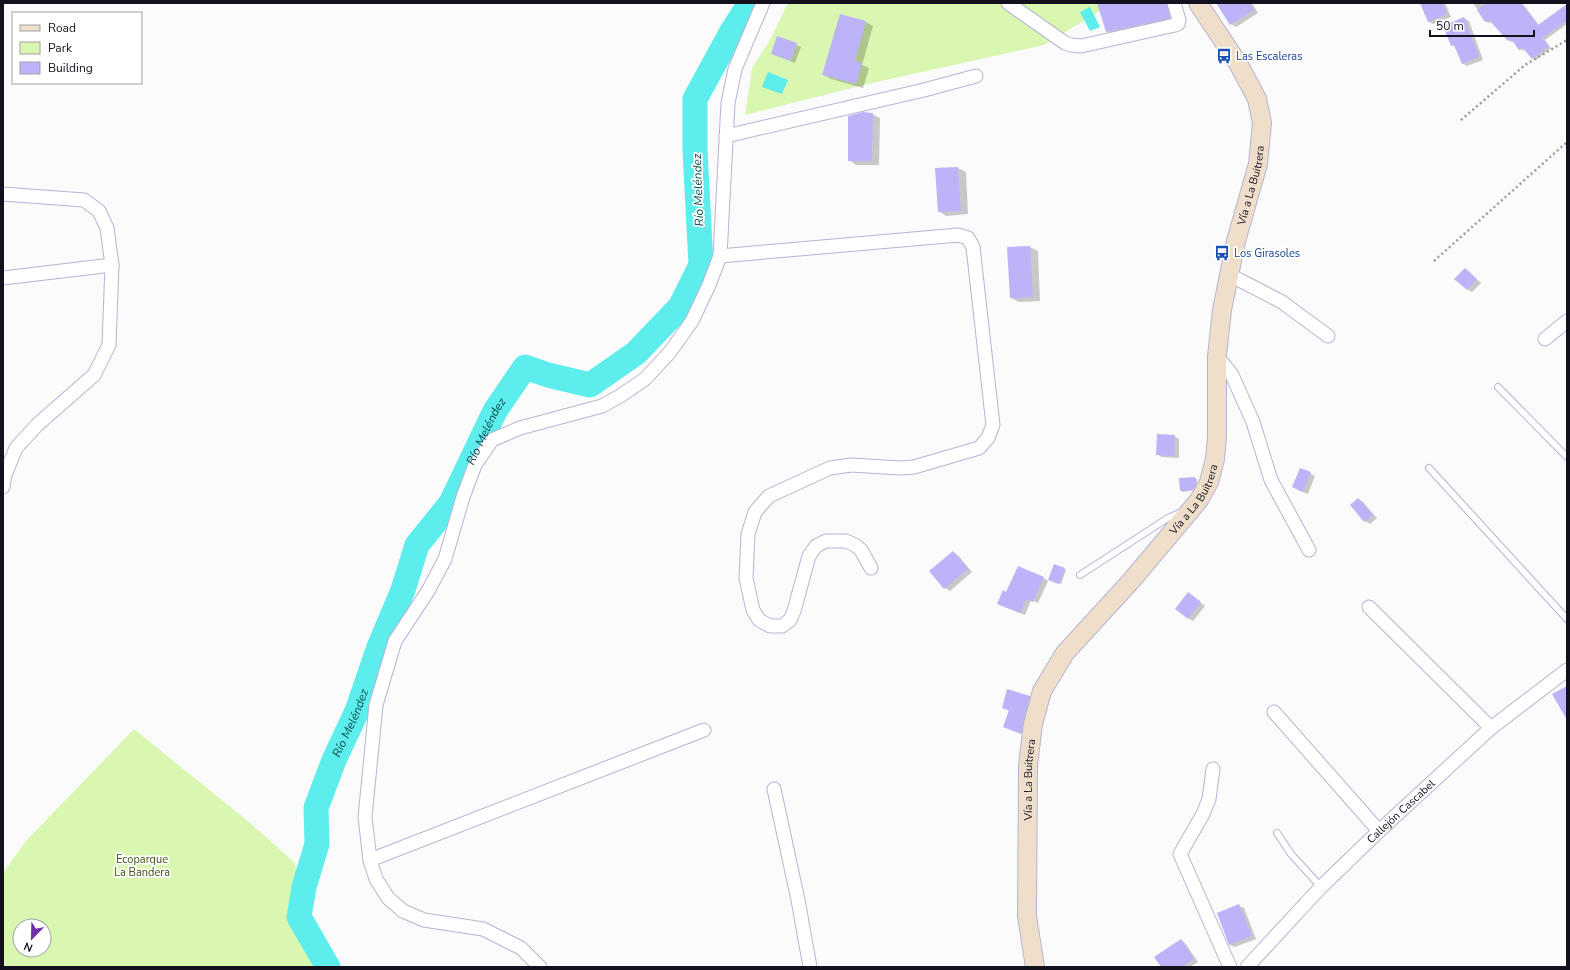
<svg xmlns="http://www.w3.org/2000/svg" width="1570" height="970" font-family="'Nunito Sans',sans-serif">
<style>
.green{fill:#daf7b2;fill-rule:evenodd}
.water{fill:#5deded}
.shadow{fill:#0003}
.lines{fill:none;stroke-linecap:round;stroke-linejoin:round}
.river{stroke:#5deded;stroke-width:25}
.building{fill:#bdb3f8}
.lane-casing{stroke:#b7b3d5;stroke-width:8}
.street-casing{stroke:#b7b3d5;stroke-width:15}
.secondary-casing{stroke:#b7b3d5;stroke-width:20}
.path{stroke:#9c9ba0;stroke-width:2.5;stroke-dasharray:2 3;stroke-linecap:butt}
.lane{stroke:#fff;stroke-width:6}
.street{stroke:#fff;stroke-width:13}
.secondary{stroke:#eedeca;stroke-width:18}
.labels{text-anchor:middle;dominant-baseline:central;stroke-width:3.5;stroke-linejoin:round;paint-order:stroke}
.transit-label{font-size:11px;fill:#164399;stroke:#fff;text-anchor:start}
.street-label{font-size:11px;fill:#13111d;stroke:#fff}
.park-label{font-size:11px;fill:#3a5010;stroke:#fff}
.water-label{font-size:12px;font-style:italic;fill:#064a4a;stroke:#fff}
</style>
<rect width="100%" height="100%" fill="#fbfbfb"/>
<!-- green -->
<path class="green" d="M788 3H1113L1044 45 863 85 745 115 752 68 770 40Z
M134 729 249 822 294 862 304 887 299 917 328 967H3V873L25 842ZM20 926H44V950H20Z"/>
<!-- water -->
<path class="water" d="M1090 7 1100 27 1090 31 1080 12Z
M768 72 788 80 782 94 762 87Z"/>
<!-- shadow -->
<path class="shadow" d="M1099 3H1174L1176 21 1113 35 1107 31Z
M1218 3H1252L1258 13 1236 27 1231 24Z
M1421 3H1445L1451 17 1433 24 1429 22Z
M1473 3H1522L1539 25 1567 6V24L1545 40 1551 48 1536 60 1526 49 1523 51 1513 41 1512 42 1509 41 1492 21 1489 23 1486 22Z
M840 15 866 22 873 26 862 65 869 68 863 88 831 79 823 74Z
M1464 18 1469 21 1483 60 1467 66 1462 63 1457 48 1452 45Z
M778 38 801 47 795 63 772 54Z
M872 114 880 118 879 165H856L849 160Z
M958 168 966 172 968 214 946 216 939 211 936 169Z
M1030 247 1038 251 1040 301 1019 302 1011 298 1009 248Z
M1465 269 1481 283 1472 292 1467 289Z
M1174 436 1179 439V458L1162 457 1157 454Z
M1301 469 1315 476 1308 494 1298 490Z
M1195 478 1197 479V486L1195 490 1183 492 1181 491Z
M1359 499 1363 502 1377 518 1370 524 1365 521 1352 505Z
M953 552 958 555 972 572 950 591 945 588Z
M1064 569 1066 570 1061 584 1051 581Z
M1044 578 1048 581 1038 603 1031 600 1025 615 1003 606 1007 593Z
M1189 593 1205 606 1193 621 1188 618Z
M1029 697 1034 699 1026 735 1004 727 1009 711 1003 708Z
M1239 906 1244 908 1256 939 1235 947 1230 945 1218 914Z
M1181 940 1185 943 1198 962 1190 967H1162Z"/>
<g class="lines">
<!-- river -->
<path class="river" id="s1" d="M328 967 299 917 304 887 317 844 316 808 334 760 357 711 379 647 403 590 417 545 451 503 495 411 525 367 548 375 590 385 636 353 680 307 701 265 695 150V99L731 33 750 3"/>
</g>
<!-- building -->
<path class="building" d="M1097 3H1166L1170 18 1106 32Z
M1216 3H1249L1254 10 1230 25Z
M1420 3H1442L1447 14 1428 22Z
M1487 3H1521L1538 25 1567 4V21L1542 38 1549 46 1532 59 1523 48 1519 50 1511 39 1508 41 1489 20 1485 22 1477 10Z
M840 14 866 21 855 61 862 63 856 84 822 75Z
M1464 17 1479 57 1462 64 1454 45 1451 46 1443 26Z
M777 36 797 43 791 61 771 54Z
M863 112 873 113 872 161H848V116Z
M958 167 961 211 938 212 935 168Z
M1030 246 1033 297 1010 298 1007 247Z
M1465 268 1477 279 1467 290 1454 279Z
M1157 434 1175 435 1174 456 1156 455Z
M1300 468 1311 472 1303 492 1292 487Z
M1195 477 1196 484 1193 490 1180 491 1179 478Z
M1358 498 1373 515 1364 522 1350 505Z
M953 551 968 569 944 589 929 571Z
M1054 564 1065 568 1059 584 1048 580Z
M1018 566 1044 577 1033 602 1026 599 1020 613 997 604 1003 590 1006 592Z
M1188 592 1201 602 1188 619 1175 609Z
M1567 686V720L1552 694Z
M1007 689 1030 696 1023 721 1021 734 1003 727 1009 710 1002 708Z
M1239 904 1252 936 1229 945 1217 913Z
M1181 939 1194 959 1182 967H1161L1154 957Z"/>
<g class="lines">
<!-- lane casing -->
<g class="lane-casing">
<path id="lane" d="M1498 387 1567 457
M1429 468 1567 619
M1080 575 1168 518 1182 512
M1277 833 1291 854 1321 887"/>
</g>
<!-- street casing -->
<g class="street-casing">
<g id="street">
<path d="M1008 3 1065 43 1071 45 1081 46 1175 25 1178 24 1179 20 1174 3"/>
<path d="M726 136 924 90 976 76"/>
<path d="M3 194 84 200 99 211 107 228 112 265 109 345 94 375 37 425 16 448 5 475 3 487"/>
<path d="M720 256 958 235 968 238 973 247 993 425 988 438 979 448 914 467 900 468 851 465 830 468 769 496 755 512 748 534 746 578 753 610 759 620 770 626H782L790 620 794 611 809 556 816 546 826 541H846L855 545 861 550 871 568"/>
<path d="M1228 274 1282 302 1328 336"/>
<path d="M3 278 112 265"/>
<path d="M1545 339 1567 321"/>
<path d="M1217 356 1232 375 1253 422 1271 480 1309 550"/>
<path d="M1369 607 1491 728"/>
<path d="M1274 712 1379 831"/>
<path d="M1213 769 1209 799 1203 814 1180 854 1230 967"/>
<path d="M774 789 798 900 810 967"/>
<path d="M370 860 704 730"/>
<path d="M540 967 521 948 483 929 424 920 403 911 388 898 376 879 370 860 365 817 376 705 395 641 428 591 445 559 463 497 475 465 492 440 520 428 602 406 620 396 645 379 670 352 692 321 709 285 720 256 728 103 735 69 763 3"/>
<path id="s2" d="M1247 967 1321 887 1379 831 1491 728 1567 670"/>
</g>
</g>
<!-- secondary casing -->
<g class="secondary-casing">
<g id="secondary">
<path id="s3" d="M1035 967 1027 916 1028 765 1033 724 1042 691 1065 653 1131 581 1199 500 1209 482 1215 459 1217 437V356L1222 310 1236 241 1258 164 1262 123 1257 99 1239 65 1198 3"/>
</g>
</g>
<!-- path -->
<path class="path" d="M1461 120 1525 65 1567 40
M1434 261 1567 142"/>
<!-- lane -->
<use href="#lane" class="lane"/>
<!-- street -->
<use href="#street" class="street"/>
<!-- secondary -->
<use href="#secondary" class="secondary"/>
</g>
<!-- icons -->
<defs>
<g id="bus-bare" transform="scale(1.2)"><path d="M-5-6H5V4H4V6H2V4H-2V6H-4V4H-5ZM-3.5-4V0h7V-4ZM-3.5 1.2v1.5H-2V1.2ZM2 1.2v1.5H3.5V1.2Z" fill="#1a4fb4" stroke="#fff" stroke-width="2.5" paint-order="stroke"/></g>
</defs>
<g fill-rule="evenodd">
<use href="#bus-bare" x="1224" y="56"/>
<use href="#bus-bare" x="1222" y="253"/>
</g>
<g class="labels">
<!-- transit labels -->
<g class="transit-label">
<text x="1236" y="56">Las Escaleras</text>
<text x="1234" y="253">Los Girasoles</text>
</g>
<!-- street labels -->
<g class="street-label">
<text stroke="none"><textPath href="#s3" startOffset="848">Vía a La Buitrera</textPath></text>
<text stroke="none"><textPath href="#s3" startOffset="524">Vía a La Buitrera</textPath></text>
<text stroke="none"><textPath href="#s3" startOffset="188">Vía a La Buitrera</textPath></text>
<text stroke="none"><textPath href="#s2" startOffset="219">Callejón Cascabel</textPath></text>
</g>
<!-- park labels -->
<g class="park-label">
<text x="142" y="859">Ecoparque<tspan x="142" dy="13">La Bandera</tspan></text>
</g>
<!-- water labels -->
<g class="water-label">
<text transform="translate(698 190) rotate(-92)">Río Meléndez</text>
<text stroke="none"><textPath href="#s1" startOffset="585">Río Meléndez</textPath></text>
<text stroke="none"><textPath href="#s1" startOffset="261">Río Meléndez</textPath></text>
</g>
</g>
<!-- border -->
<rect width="1570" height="970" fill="none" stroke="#13111d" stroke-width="8"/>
<!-- legend -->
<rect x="12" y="12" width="130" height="72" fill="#ffffff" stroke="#a1a0a5"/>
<rect x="20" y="25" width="20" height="6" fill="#eedeca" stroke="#a1a0a5"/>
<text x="48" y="32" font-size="12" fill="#13111d">Road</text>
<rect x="20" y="42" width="20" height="12" fill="#daf7b2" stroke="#a1a0a5"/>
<text x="48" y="52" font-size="12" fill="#13111d">Park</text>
<rect x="20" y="62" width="20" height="12" fill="#bdb3f8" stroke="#a1a0a5"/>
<text x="48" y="72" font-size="12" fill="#13111d">Building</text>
<!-- north arrow -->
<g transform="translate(32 938) rotate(203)"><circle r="19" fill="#ffffff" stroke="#a1a0a5"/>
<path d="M0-3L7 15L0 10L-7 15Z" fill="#6c31a7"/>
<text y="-6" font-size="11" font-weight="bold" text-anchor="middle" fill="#13111d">N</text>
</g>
<!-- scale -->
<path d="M1430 30v6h104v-6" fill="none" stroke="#13111d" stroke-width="2"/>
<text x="1436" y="30" font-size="12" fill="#13111d" stroke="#ffffff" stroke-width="3" paint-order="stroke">50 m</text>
</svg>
